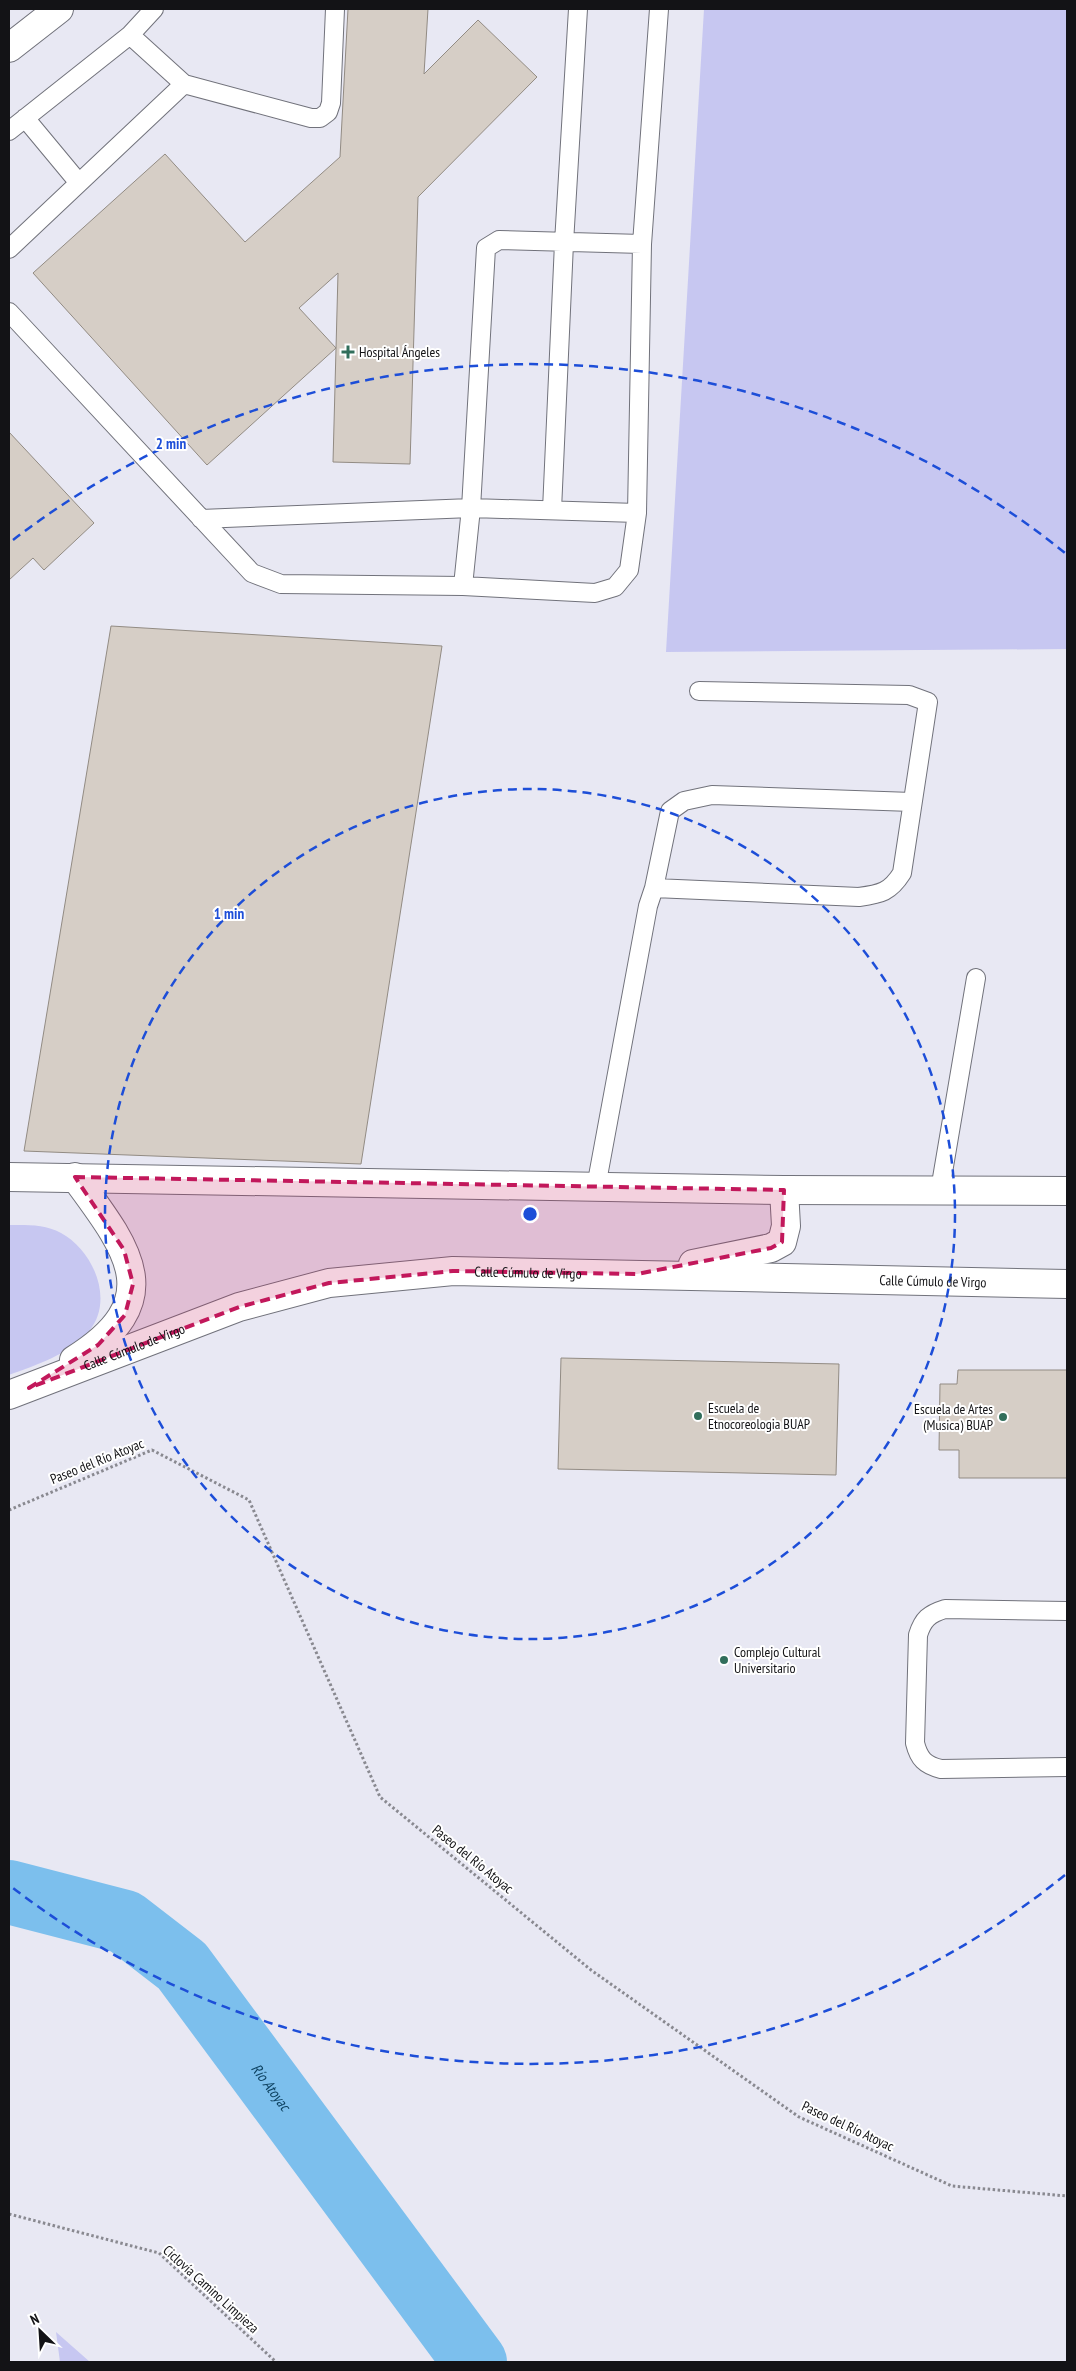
<svg xmlns="http://www.w3.org/2000/svg" width="1076" height="2371" font-family="'PT Sans Narrow',sans-serif">
<style>
.green{fill:#c7c7f1}
.lines{fill:none;stroke-linecap:round;stroke-linejoin:round}
.river{stroke:#7cbfed;stroke-width:64}
.building{fill:#d6cec6;stroke:#928b83}
.service-casing{stroke:#71727b;stroke-width:20}
.tertiary-casing{stroke:#71727b;stroke-width:30}
.secondary-casing{stroke:#71727b;stroke-width:30}
.path{stroke:#898990;stroke-width:3;stroke-dasharray:2.5 2.5;stroke-linecap:butt}
.service{stroke:#fff;stroke-width:18}
.tertiary{stroke:#fff;stroke-width:28}
.secondary{stroke:#fff;stroke-width:28}
.marked{fill:#c2185b;fill-opacity:0.2;stroke:#c2185b;stroke-width:4;stroke-dasharray:10 6;stroke-linejoin:round}
.ring{fill:none;stroke:#1d4ed8;stroke-width:2.5;stroke-dasharray:9 6}
.poi-dot{fill:#316e5b;stroke:#fff;stroke-width:2}
.labels{text-anchor:middle;dominant-baseline:central;stroke-width:4;stroke-linejoin:round;paint-order:stroke}
.poi-label{font-size:14px;fill:#131316;stroke:#fff;text-anchor:start}
.street-label{font-size:14px;fill:#131316;stroke:#fff}
.water-label{font-size:15px;font-style:italic;fill:#0f4362;stroke:#fff}
.centre{fill:#1d4ed8;stroke:#fff;stroke-width:2.5}
.ring-label{font-size:15px;text-anchor:middle;font-weight:bold;fill:#1d4ed8;stroke:#fff;stroke-width:4;stroke-linejoin:round;paint-order:stroke}
</style>
<rect width="100%" height="100%" fill="#e8e8f3"/>
<!-- green -->
<path class="green" d="M704 9H1067V649L666 652Z
M9 1225C27 1225 45 1224 61 1233 93 1250 115 1300 89 1331 70 1354 36 1365 9 1375Z
M56 2332 90 2362H60Z"/>
<g class="lines">
<!-- river -->
<path class="river" id="s1" d="M9 1892 125 1922 182 1966 475 2362"/>
</g>
<!-- building -->
<path class="building" d="M348 9H428L424 74 478 20 537 77 418 197 410 464 333 462 338 273 299 308 336 348 207 465 33 273 165 154 245 242 340 157Z
M9 432 94 523 44 570 33 558 9 580Z
M111 626 442 646 361 1164 24 1151Z
M561 1358 839 1364 836 1475 558 1469Z
M958 1370H1067V1478H959V1450H939L940 1384H957Z"/>
<g class="lines">
<!-- service casing -->
<g class="service-casing">
<path id="service" d="M130 35 184 84 311 118H320L328 112 331 103 335 9
M25 118 79 183
M9 131 130 35 154 9
M9 249 184 84
M9 312 252 573 281 584 463 586 595 593 615 587 629 570 637 513 642 244 659 9
M552 510 564 243 578 9
M201 519 471 508 637 513
M463 586 471 508 486 248 499 240 642 244
M654 888 670 811 684 801 712 795 912 802
M596 1187 648 906 654 888 859 897C881 894 890 892 902 873L928 702 909 695 699 691
M940 1190 976 978
M1067 1611 945 1609C929 1614 923 1619 918 1635L915 1743C919 1759 925 1765 941 1769L1067 1767"/>
</g>
<!-- tertiary casing -->
<g class="tertiary-casing">
<path id="tertiary" d="M9 48 59 9"/>
</g>
<!-- secondary casing -->
<g class="secondary-casing">
<g id="secondary">
<path d="M9 1177 784 1190 1067 1191"/>
<path d="M693 1264 771 1248 782 1242 786 1226 784 1190"/>
<path d="M74 1360C170 1300 128 1249 75 1177"/>
<path id="s2" d="M9 1395 239 1307 329 1283 453 1271 1067 1284"/>
</g>
</g>
<!-- path -->
<path class="path" d="M9 1510 152 1450 249 1500 380 1797 591 1970 799 2117 952 2186 1067 2196
M9 2214 159 2253 276 2362"/>
<!-- service -->
<use href="#service" class="service"/>
<!-- tertiary -->
<use href="#tertiary" class="tertiary"/>
<!-- secondary -->
<use href="#secondary" class="secondary"/>
</g>
<!-- marked area -->
<path class="marked" d="M75 1177 784 1190 782 1242 771 1248 637 1274 453 1271 329 1283 239 1307 29 1388 98 1345 125 1315 133 1284 124 1250Z"/>
<!-- distance rings -->
<g class="ring">
<circle cx="530" cy="1214" r="425"/>
<path d="M1065 1875A850 850 0 0 1 13 1888M13 540A850 850 0 0 1 1065 553"/>
</g>
<!-- markers -->
<g class="poi-dot">
<path d="M345.5 344.5h5v5h5v5h-5v5h-5v-5h-5v-5h5z"/>
<circle cx="698" cy="1416" r="5"/>
<circle cx="1003" cy="1417" r="5"/>
<circle cx="724" cy="1660" r="5"/>
</g>
<g class="labels">
<!-- poi labels -->
<g class="poi-label">
<text x="359" y="352">Hospital Ángeles</text>
<text x="708" y="1408">Escuela de<tspan x="708" dy="16">Etnocoreologia BUAP</tspan></text>
<text x="993" y="1409" text-anchor="end">Escuela de Artes<tspan x="993" dy="16">(Musica) BUAP</tspan></text>
<text x="734" y="1652">Complejo Cultural<tspan x="734" dy="16">Universitario</tspan></text>
</g>
<!-- street labels -->
<g class="street-label">
<text stroke="none"><textPath href="#s2" startOffset="539">Calle Cúmulo de Virgo</textPath></text>
<text stroke="none"><textPath href="#s2" startOffset="944">Calle Cúmulo de Virgo</textPath></text>
<text stroke="none"><textPath href="#s2" startOffset="134">Calle Cúmulo de Virgo</textPath></text>
<text transform="translate(97 1461) rotate(-22)">Paseo del Río Atoyac</text>
<text transform="translate(473 1859) rotate(39)">Paseo del Río Atoyac</text>
<text transform="translate(848 2126) rotate(25)">Paseo del Río Atoyac</text>
<text transform="translate(211 2289) rotate(42)">Ciclovía Camino Limpieza</text>
</g>
<!-- water labels -->
<g class="water-label">
<text stroke="none"><textPath href="#s1" startOffset="342">Río Atoyac</textPath></text>
</g>
</g>
<circle cx="530" cy="1214" r="8" class="centre"/>
<g class="ring-label">
<text x="171" y="449">2 min</text>
<text x="229" y="919">1 min</text>
</g>
<!-- border -->
<rect width="1076" height="2371" fill="none" stroke="#131316" stroke-width="20"/>
<!-- north arrow -->
<g transform="translate(40 2331) rotate(335)" stroke="#ffffff" stroke-width="4" paint-order="stroke">
<path d="M0-4L9 19L0 12L-9 19Z" fill="#131316"/>
<text y="-8" font-size="14" font-weight="bold" text-anchor="middle" fill="#131316">N</text>
</g>
</svg>
